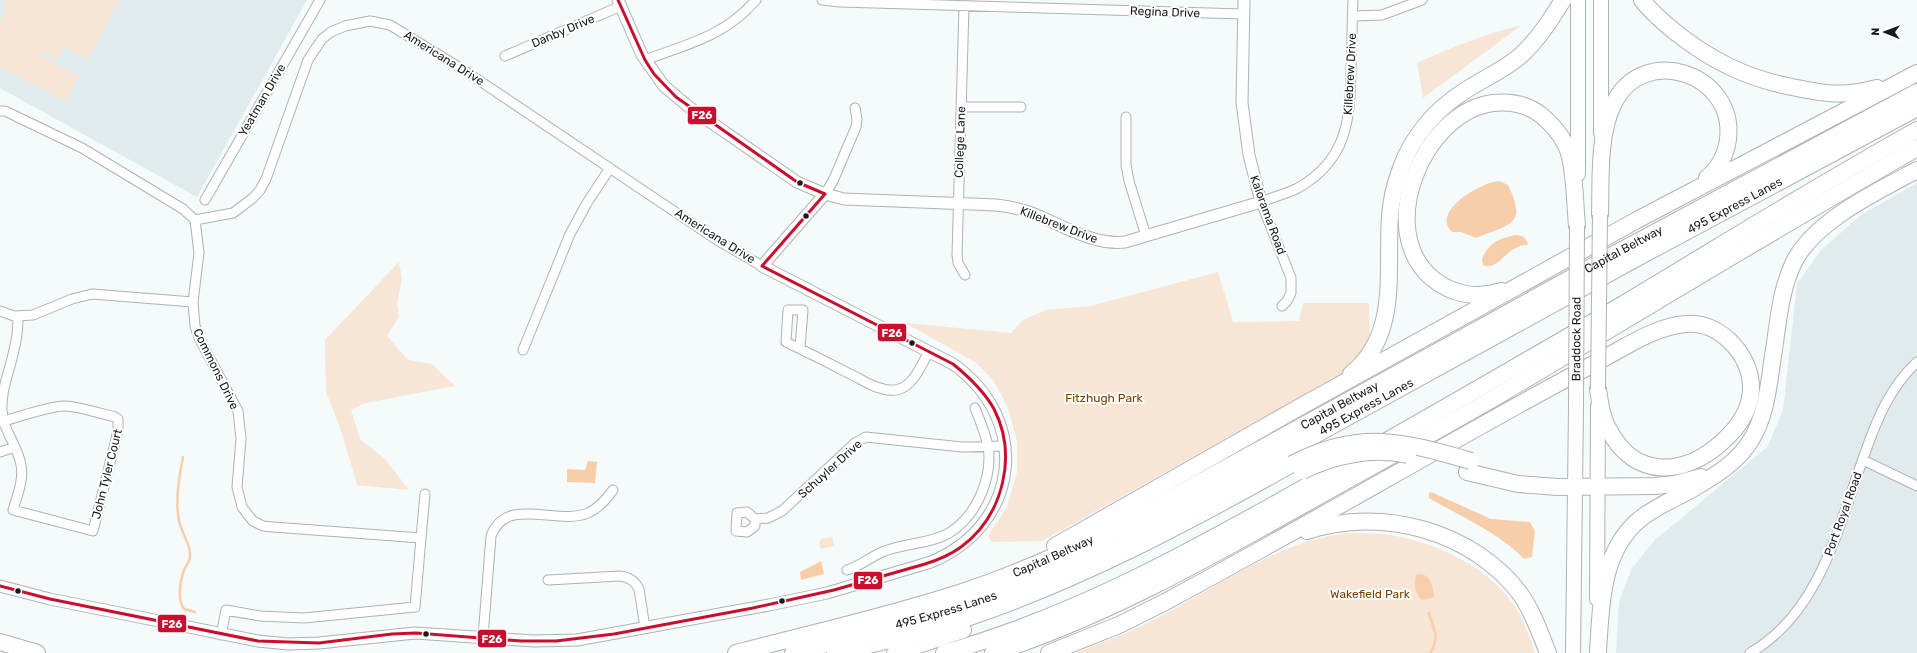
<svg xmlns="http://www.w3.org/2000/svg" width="1917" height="653" font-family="Rubik,sans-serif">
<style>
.built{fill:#dfebec}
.green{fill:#f7e5d6}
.water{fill:#f8cdaa}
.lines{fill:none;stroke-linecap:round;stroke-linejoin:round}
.stream{stroke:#f8cdaa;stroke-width:2.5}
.minor-casing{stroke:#afb2b3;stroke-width:11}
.tertiary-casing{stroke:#afb2b3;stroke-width:13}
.primary-casing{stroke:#afb2b3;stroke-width:16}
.motorway-casing{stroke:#afb2b3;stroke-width:18}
.minor{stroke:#fefefe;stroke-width:9}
.tertiary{stroke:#fefefe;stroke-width:11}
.primary{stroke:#fefefe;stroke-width:14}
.motorway{stroke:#fefefe;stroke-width:16}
.primary-bridge-casing{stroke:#afb2b3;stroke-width:16;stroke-linecap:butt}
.motorway-bridge-casing{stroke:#afb2b3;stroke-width:18;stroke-linecap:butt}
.primary-bridge{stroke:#fefefe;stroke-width:14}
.motorway-bridge{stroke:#fefefe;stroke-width:16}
.bus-1-casing{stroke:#fff;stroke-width:6}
.bus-1{stroke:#c8102e;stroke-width:3}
.bus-dot{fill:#181b1c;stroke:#fff;stroke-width:1.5}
.labels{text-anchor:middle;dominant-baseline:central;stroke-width:4;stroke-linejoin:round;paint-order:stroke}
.street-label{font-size:12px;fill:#181b1c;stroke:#fff}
.park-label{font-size:12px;fill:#794101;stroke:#fff}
.line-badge{stroke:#fff;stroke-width:1.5}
.badge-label{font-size:11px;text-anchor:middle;font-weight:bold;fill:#fff}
</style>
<rect width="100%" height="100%" fill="#f5fafb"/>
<!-- built -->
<path class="built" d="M0 0H307L197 197 0 88Z
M1917 183V653H1616L1619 602 1632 568 1655 540 1767 447 1783 411 1797 284 1821 250 1861 215Z"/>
<!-- green -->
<path class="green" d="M7 0H120L87 60 65 46 57 59 42 51 40 54 79 77 66 101 0 67V23Z
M1522 25 1423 98 1417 63C1452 47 1485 34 1522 25Z
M399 262 402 279 397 303 399 317 387 336 408 360 432 364 455 386 365 403 351 410 360 439 385 459 409 490 357 485 341 430 326 392 325 340Z
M1218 272 1233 322 1299 321 1303 303H1369L1370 341 1358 359 1345 372 1042 541 992 542 988 536 1007 507 1017 472V441L1008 408 994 381 975 362 905 323 1011 333 1023 320 1046 310 1091 306Z
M1347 533C1363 533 1380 533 1396 536 1445 546 1499 572 1522 619 1527 630 1531 641 1535 653H1076C1106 641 1136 630 1165 614 1208 591 1251 562 1297 545 1313 539 1330 536 1347 533Z
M832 537 834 546 821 549 819 544 821 539Z"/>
<!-- water -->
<path class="water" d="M1499 181 1508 185C1528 226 1509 224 1476 238L1461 232H1452C1430 211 1482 182 1499 181Z
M1517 235 1524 237 1528 243 1527 245C1506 245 1499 272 1483 265L1482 259C1489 242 1500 238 1517 235Z
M588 461 597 462 595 483 567 482V469L585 470Z
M1431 492 1491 519 1530 522 1535 531 1532 557 1524 559C1501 534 1458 515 1429 498V493Z
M821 561 824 574 801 580 800 572Z
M1422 574C1432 578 1433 587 1434 597L1422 600C1415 595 1414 583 1416 575Z"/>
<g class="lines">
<!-- stream -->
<path class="stream" d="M183 457C179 479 175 499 179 521 181 531 192 548 190 556 190 561 186 566 184 570 180 581 177 599 184 609L195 612
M1429 613C1433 631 1441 635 1430 653"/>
<!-- minor casing -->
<g class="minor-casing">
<path id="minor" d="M822 0 840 2 1243 14
M964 6 957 255 958 263 965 275
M1353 16 1382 15 1422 0
M505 56 621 6
M645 60C688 44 725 36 756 0
M961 107H1021
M0 111H5L82 148 183 209 195 220 199 253 193 302 195 326 199 338 238 411 241 439 237 487 242 507 253 521 263 526 273 527 421 538 425 494
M1126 117V165L1129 181 1146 236
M825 194 833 181 856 127 857 119 855 108
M205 200 320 0
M195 220 233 213 253 198 260 190 266 179 308 60 322 39 331 32 345 26 370 21 390 25 462 69 717 240 762 266
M1282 306 1287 301 1291 293V278L1261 202C1273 197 1286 194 1298 188 1347 160 1350 121 1351 70 1352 47 1352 23 1353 0
M0 311 14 316 33 315 72 299 92 294 193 302
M800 348 803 310H788L786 342C807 352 829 363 850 374 860 378 870 386 880 388 888 391 897 391 904 387 916 380 922 363 929 352
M523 350 570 234 587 203 610 168
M0 422C20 417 42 408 63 406 74 405 103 414 115 417L118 419V431L93 531 13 510C17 496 24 480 21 465 18 446 3 431 2 410 1 389 10 370 14 350 17 339 18 327 18 316
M0 452 15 447
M1863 460 1917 486
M747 512 755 519V526L747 532 736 531 737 513Z
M755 519 768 518 782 511 855 443 866 437 962 447 1005 446
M847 570C861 566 871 556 885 551 905 543 930 544 949 533 977 516 993 477 988 446 985 432 980 421 975 408
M548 580 620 576C629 577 635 581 639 589L645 628
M221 635 226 610 260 616 304 618 415 607 421 538
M483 637 491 536C506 495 557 526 588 513 599 508 606 500 613 490
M1750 653C1821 612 1839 524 1865 453 1877 419 1890 387 1917 362"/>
</g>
<!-- tertiary casing -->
<g class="tertiary-casing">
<path id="tertiary" d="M618 0 642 55 664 86 689 107 797 182 825 194 844 199 996 205C1006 206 1016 208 1026 211 1058 222 1091 246 1125 242L1261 202 1249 155 1242 103 1244 0
M0 586 50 599 258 641 288 644 319 643 415 633 534 641 577 640 769 605 827 593 931 562C1020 525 1032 420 953 364L762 266 825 194"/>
</g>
<!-- primary casing -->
<g class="primary-casing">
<path id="primary" d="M1601 133V0
M1578 174V0
M1597 599 1598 406
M1573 653 1576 407"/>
</g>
<!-- motorway casing -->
<g class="motorway-casing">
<g id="motorway">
<path d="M1642 0C1651 12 1663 22 1675 32 1712 61 1746 78 1792 87 1825 94 1844 97 1877 88"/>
<path d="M1600 215C1601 182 1598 135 1613 105 1642 42 1736 73 1728 139 1726 155 1719 168 1707 178"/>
<path d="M1501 291C1478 299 1453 295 1433 279 1374 231 1423 112 1493 103 1512 101 1527 104 1541 115 1554 126 1566 140 1570 157 1575 179 1575 204 1577 226"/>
<path d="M1351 374C1400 335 1386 270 1390 216 1391 200 1395 184 1401 168 1412 137 1435 110 1463 92 1481 80 1502 71 1519 57 1537 41 1550 21 1563 0"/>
<path d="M1467 472 1518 484 1558 487 1655 486 1675 484 1701 477"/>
<path d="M1307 531C1381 506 1474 531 1521 595 1533 612 1540 633 1548 653"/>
<path d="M1055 546 1298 408 1637 220 1917 73"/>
<path d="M0 642 37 653"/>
<path d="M1598 652C1601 605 1601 551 1640 519 1656 506 1677 498 1694 488 1716 475 1738 462 1751 440 1766 416 1769 384 1773 356 1778 325 1780 290 1794 262 1814 221 1878 191 1917 170"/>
<path id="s1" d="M736 653C812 633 889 616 965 591 1023 572 1080 545 1135 518L1611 256 1917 92"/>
<path id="s2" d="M793 653 944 612 981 600 1022 586 1117 544 1635 259 1917 108"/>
<path d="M835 653C877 643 920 634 961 620 1078 581 1185 524 1292 464"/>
<path d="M895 653 963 630"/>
<path d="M944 653C1086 613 1213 539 1341 467 1436 413 1531 359 1625 303 1722 245 1818 185 1917 130"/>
<path d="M993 653C1114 614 1224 549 1335 487 1392 455 1450 424 1506 391 1643 310 1779 227 1917 148"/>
<path d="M1049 653 1119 625 1165 602C1292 534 1416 461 1542 392 1564 380 1586 368 1608 356 1632 343 1658 326 1686 324 1719 321 1749 353 1751 385 1752 408 1739 427 1722 442 1685 476 1635 480 1609 430 1602 418 1600 403 1598 389"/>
</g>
</g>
<!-- minor -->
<use href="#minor" class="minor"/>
<!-- tertiary -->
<use href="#tertiary" class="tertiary"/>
<!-- primary -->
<use href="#primary" class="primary"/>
<!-- motorway -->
<use href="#motorway" class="motorway"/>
<!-- primary-bridge casing -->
<g class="primary-bridge-casing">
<g id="primary-bridge">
<path d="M1598 389 1600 215"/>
<path id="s3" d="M1576 407 1577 226"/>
</g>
</g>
<!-- motorway-bridge casing -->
<g class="motorway-bridge-casing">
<path id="motorway-bridge" d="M1292 464C1360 429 1402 441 1471 461
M1302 471C1334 455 1373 447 1408 455"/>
</g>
<!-- primary-bridge -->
<use href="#primary-bridge" class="primary-bridge"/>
<!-- motorway-bridge -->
<use href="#motorway-bridge" class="motorway-bridge"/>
<!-- bus-1 casing -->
<g class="bus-1-casing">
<path id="bus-1" d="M618 0 645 60 654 74 676 97 797 182 825 194
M762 266 825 194
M0 586 50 599 258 641 319 643 392 634 416 633 521 641H556L614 634 753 608 834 590 925 564C938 560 950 555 961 547 1003 516 1018 456 994 409 984 391 969 377 953 364L762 266"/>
</g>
<!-- bus-1 -->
<use href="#bus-1" class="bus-1"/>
</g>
<!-- markers -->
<g class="bus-dot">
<circle cx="800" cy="183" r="3.5"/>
<circle cx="806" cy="216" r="3.5"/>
<circle cx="912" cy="343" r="3.5"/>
<circle cx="18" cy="591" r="3.5"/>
<circle cx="782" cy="601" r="3.5"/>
<circle cx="426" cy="634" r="3.5"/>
</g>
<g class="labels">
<!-- street labels -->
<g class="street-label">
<text transform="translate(1165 12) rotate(2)">Regina Drive</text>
<text transform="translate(563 31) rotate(-23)">Danby Drive</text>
<text transform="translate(444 58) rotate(32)">Americana Drive</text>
<text transform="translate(1350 74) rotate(-87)">Killebrew Drive</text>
<text transform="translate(262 100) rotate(-60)">Yeatman Drive</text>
<text transform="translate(960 142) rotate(-88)">College Lane</text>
<text stroke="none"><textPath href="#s2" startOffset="1047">495 Express Lanes</textPath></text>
<text transform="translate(1268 215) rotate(70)">Kalorama Road</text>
<text transform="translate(1059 225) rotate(21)">Killebrew Drive</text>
<text transform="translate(715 236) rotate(32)">Americana Drive</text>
<text stroke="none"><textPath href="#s1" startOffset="980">Capital Beltway</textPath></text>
<text stroke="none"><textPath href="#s3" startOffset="68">Braddock Road</textPath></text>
<text transform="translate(216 369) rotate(64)">Commons Drive</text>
<text stroke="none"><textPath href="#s1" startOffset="656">Capital Beltway</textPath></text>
<text stroke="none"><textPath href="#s2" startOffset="627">495 Express Lanes</textPath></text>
<text transform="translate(830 469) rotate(-42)">Schuyler Drive</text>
<text transform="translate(107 474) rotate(-76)">John Tyler Court</text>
<text transform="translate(1843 514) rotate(-70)">Port Royal Road</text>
<text stroke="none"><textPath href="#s1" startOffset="332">Capital Beltway</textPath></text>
<text stroke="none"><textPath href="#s2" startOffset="159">495 Express Lanes</textPath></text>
</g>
<!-- park labels -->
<g class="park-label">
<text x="1104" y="398">Fitzhugh Park</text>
<text x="1370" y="594">Wakefield Park</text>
</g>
</g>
<g class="line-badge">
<rect x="687" y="106" width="30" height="19" rx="4" fill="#c8102e"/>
<rect x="877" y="323" width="30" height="19" rx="4" fill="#c8102e"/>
<rect x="853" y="571" width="30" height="19" rx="4" fill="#c8102e"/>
<rect x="157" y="614" width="30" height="19" rx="4" fill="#c8102e"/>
<rect x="477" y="629" width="30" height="19" rx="4" fill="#c8102e"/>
</g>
<g class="badge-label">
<text x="702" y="119">F26</text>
<text x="892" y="337">F26</text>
<text x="868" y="584">F26</text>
<text x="172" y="628">F26</text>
<text x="492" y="643">F26</text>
</g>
<!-- north arrow -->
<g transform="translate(1885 32) rotate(271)" stroke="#ffffff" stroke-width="3" paint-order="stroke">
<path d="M0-3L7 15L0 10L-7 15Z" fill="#181b1c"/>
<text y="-6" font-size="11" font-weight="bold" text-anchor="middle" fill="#181b1c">N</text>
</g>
</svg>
